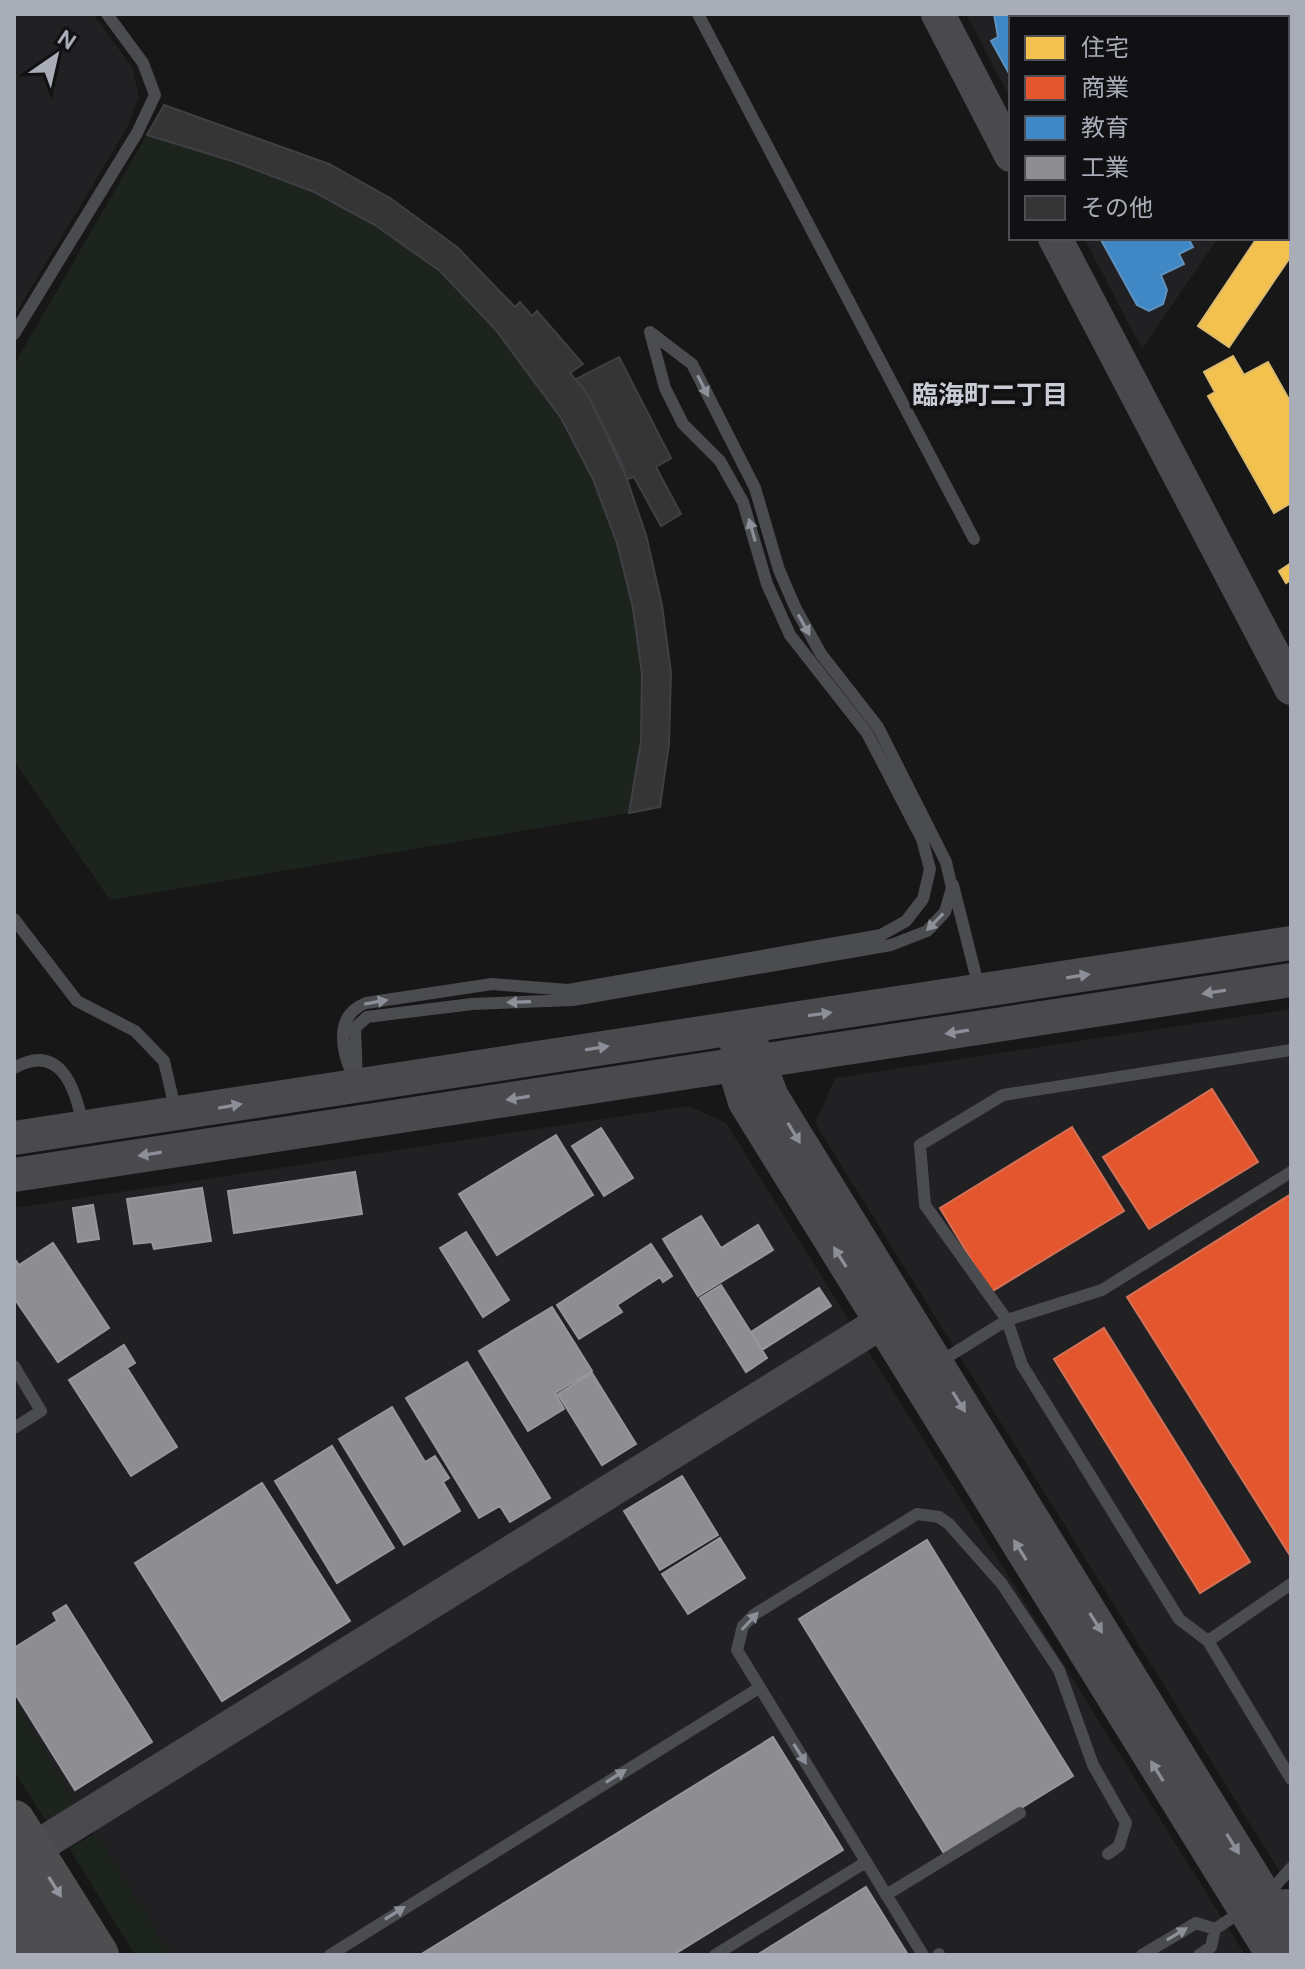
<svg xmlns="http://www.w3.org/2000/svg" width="1305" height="1969" font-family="'DM Sans','Noto Sans JP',sans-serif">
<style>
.built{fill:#212123}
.green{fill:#1d241e}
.homes{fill:#f2c14e;stroke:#dcbb6e;stroke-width:2}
.shops{fill:#e4572e;stroke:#d27157;stroke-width:2}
.schools{fill:#3f88c5;stroke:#5e93c1;stroke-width:2}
.industry{fill:#8d8d92;stroke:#95979d;stroke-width:2}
.building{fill:#353536;stroke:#3f4043;stroke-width:2}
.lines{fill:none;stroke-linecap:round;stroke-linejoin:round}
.lane{stroke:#4b4c50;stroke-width:12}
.secondary{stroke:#4a4a4e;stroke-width:34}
.highway{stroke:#4e4e51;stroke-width:42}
.oneway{fill:#8c9099}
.oneway2{fill:#8c8f98}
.oneway3{fill:#92959e}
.labels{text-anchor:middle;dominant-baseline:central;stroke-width:8;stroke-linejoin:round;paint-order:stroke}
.neighbourhood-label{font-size:26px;font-weight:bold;fill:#c9ccd4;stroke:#111113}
</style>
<rect width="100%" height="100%" fill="#171717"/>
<!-- built -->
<path class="built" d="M14 14H93L132 67 139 97 127 128 14 316Z
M966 14H1291V131L1287 137V18H1011V100Z
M1084 238H1218L1142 349Z
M1291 1009V1890L815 1123 835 1078Z
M689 1106 726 1123 1245 1955H164L14 1699V1208Z"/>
<!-- green -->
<path class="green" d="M147 135C225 159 301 182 372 223 521 308 634 505 642 675 645 722 637 767 629 813L110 900 14 761V365Z
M14 1699 79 1810 49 1826 14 1771Z
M96 1833 171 1955H135L69 1848Z"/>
<!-- homes -->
<path class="homes" d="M1291 188V256L1229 347 1198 326 1257 238H1287V194Z
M1233 356 1244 375 1268 362 1291 403V503L1274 513 1208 396 1215 392 1204 372Z
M1291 563V580L1286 583 1279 571Z"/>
<!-- shops -->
<path class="shops" d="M1212 1089 1258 1162 1149 1229 1103 1157Z
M1072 1127 1124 1211 991 1292 940 1208Z
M1291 1194V1557L1127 1297Z
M1104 1328 1250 1562 1200 1593 1054 1359Z"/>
<!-- schools -->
<path class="schools" d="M994 14H1072L1074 18H1011V77L991 41 998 37Z
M1100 238H1188L1193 247 1179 254 1184 264 1161 275 1167 290 1163 304 1149 311 1137 305Z"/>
<!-- industry -->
<path class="industry" d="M601 1128 633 1178 604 1196 572 1146Z
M556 1135 593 1195 497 1255 459 1194Z
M355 1172 362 1214 234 1233 228 1191Z
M202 1188 211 1241 154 1249 152 1242 134 1244 127 1199Z
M93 1205 99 1239 78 1242 73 1208Z
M701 1216 721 1248 758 1225 773 1250 698 1296 663 1239Z
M466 1232 509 1300 483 1317 440 1248Z
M53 1243 109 1328 58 1362 14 1298V1258L19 1265Z
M651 1244 672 1276 663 1282 660 1277 617 1305 622 1312 579 1339 557 1305Z
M721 1285 767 1358 746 1372 700 1298Z
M819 1288 831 1306 762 1350 751 1332Z
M552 1307 592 1371 555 1393 564 1409 528 1431 479 1351Z
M124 1345 135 1363 127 1368 177 1447 131 1476 69 1380Z
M467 1362 550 1498 510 1522 500 1506 479 1518 406 1398Z
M592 1373 636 1444 602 1465 558 1394Z
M392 1407 425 1462 435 1456 449 1478 443 1482 460 1511 404 1545 339 1439Z
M332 1446 394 1548 337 1583 275 1481Z
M682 1476 718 1535 660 1570 624 1511Z
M262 1483 350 1621 222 1701 135 1563Z
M720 1538 745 1578 688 1614 662 1574Z
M927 1540 1073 1776 945 1855 799 1619Z
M66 1605 152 1742 75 1790 14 1692V1648L57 1621 53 1613Z
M773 1737 843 1850 673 1955H420Z
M866 1887 908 1955H757Z"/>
<!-- building -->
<path class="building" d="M164 105 329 164 390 198 457 247 515 307 520 302 532 316 537 311 583 364 570 373 588 395 621 462 646 535 662 605 671 673 669 744 660 807 629 813 641 741 642 674 633 608 617 543 593 479 561 418 496 330 440 271 375 225 314 192 235 162 147 135Z
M619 357 671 458 656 467 681 514 661 526 634 477 627 479 588 395 576 379Z"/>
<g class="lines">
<!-- lane -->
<path class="lane" d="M698 14 974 539
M14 334 137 133 155 95 143 63 107 14
M953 885 979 988
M14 919 77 1001 135 1031 164 1061 176 1112
M1291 1050 1003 1095 920 1145 925 1205 1007 1320 1102 1290 1291 1172
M14 1068C61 1041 76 1090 83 1126
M356 1082C342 1055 332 1016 366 1003L492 984 568 990 881 935 906 921 923 899 930 869 922 839 867 733 790 635 767 584 743 502 720 461 683 424 665 388 650 332
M357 1082 355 1028 367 1017 472 1004 573 1000 891 945 927 931 945 912 952 888 946 862 878 727 821 654 796 609 779 570 755 488 692 364 650 332
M938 1363 1007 1320 1022 1365 1179 1619 1208 1641
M14 1366 41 1411 14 1428
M1291 1584 1208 1641 1291 1779
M1268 1894 1291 1868
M886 1895 1020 1813
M1269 1896 1291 1895
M330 1955 759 1688
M715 1955 866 1862
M923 1955 737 1650 743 1626 755 1614 917 1514 939 1517 949 1524 1002 1584 1059 1670 1093 1765 1126 1823 1119 1846 1108 1854
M938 1955 939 1954
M1142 1955 1196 1923 1215 1929
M1199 1955 1211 1947 1215 1929 1241 1912"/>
<!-- secondary -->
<path class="secondary" d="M938 14 1011 155
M1055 238 1291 688
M739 1044 734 1066 745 1102 1273 1955
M752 1045 772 1097 1291 1938
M14 1138 1291 943
M14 1175 1291 980
M32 1850 898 1312"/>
<!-- highway -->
<path class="highway" d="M14 1821 98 1955
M14 1883 59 1955
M14 1946 19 1955"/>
</g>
<!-- one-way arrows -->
<defs><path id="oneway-solid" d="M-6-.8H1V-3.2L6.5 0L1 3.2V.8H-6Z" transform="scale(2)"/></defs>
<g class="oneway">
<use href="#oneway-solid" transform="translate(703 386) rotate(63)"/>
<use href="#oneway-solid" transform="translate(752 530) rotate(-106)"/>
<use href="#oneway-solid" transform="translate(804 625) rotate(61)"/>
<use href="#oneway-solid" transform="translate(935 922) rotate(134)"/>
<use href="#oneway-solid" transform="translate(376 1002) rotate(-10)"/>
<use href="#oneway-solid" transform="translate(519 1002) rotate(178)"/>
<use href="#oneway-solid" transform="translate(750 1621) rotate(-47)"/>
<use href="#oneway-solid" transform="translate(800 1754) rotate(58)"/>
<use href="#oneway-solid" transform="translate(616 1776) rotate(-32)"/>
<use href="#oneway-solid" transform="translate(395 1913) rotate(-32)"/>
<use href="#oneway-solid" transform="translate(1177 1934) rotate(-31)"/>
</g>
<g class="oneway2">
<use href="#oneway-solid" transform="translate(1078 976) rotate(-9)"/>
<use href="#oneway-solid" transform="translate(1214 992) rotate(171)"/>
<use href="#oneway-solid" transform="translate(820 1014) rotate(-8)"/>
<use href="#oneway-solid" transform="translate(957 1032) rotate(171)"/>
<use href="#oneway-solid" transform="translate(597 1048) rotate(-9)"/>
<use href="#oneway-solid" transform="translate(518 1098) rotate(171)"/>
<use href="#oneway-solid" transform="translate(230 1106) rotate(-10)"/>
<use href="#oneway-solid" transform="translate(794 1133) rotate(59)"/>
<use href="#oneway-solid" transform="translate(150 1154) rotate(171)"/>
<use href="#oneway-solid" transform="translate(840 1257) rotate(-122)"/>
<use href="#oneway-solid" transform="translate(959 1402) rotate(58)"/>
<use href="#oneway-solid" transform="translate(1020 1550) rotate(-122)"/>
<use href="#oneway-solid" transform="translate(1096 1623) rotate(58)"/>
<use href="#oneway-solid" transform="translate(1157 1771) rotate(-122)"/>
<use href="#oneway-solid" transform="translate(1233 1844) rotate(58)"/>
</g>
<use class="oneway3" href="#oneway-solid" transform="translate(55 1887) rotate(58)"/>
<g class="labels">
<!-- neighbourhood labels -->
<g class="neighbourhood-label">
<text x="990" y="395">臨海町二丁目</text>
</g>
</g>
<!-- border -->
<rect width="1305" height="1969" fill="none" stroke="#a8adb8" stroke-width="32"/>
<!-- legend -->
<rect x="1009" y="16" width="280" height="224" fill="#111113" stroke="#4d4f55" stroke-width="2"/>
<rect x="1025" y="36" width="40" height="24" fill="#f2c14e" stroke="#4d4f55" stroke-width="2"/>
<text x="1081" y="56" font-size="24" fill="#a8adb8">住宅</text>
<rect x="1025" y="76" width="40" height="24" fill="#e4572e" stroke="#4d4f55" stroke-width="2"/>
<text x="1081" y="96" font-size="24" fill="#a8adb8">商業</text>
<rect x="1025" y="116" width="40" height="24" fill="#3f88c5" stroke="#4d4f55" stroke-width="2"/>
<text x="1081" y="136" font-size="24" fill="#a8adb8">教育</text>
<rect x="1025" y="156" width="40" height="24" fill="#8d8d92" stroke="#4d4f55" stroke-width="2"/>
<text x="1081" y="176" font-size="24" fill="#a8adb8">工業</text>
<rect x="1025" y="196" width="40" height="24" fill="#353536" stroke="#4d4f55" stroke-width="2"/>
<text x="1081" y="216" font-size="24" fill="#a8adb8">その他</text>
<!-- north arrow -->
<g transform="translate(56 56) rotate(34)" stroke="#111113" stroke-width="6" paint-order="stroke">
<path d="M0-6L14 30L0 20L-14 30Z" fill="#a8adb8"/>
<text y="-12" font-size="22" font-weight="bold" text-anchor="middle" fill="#a8adb8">N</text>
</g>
</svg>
